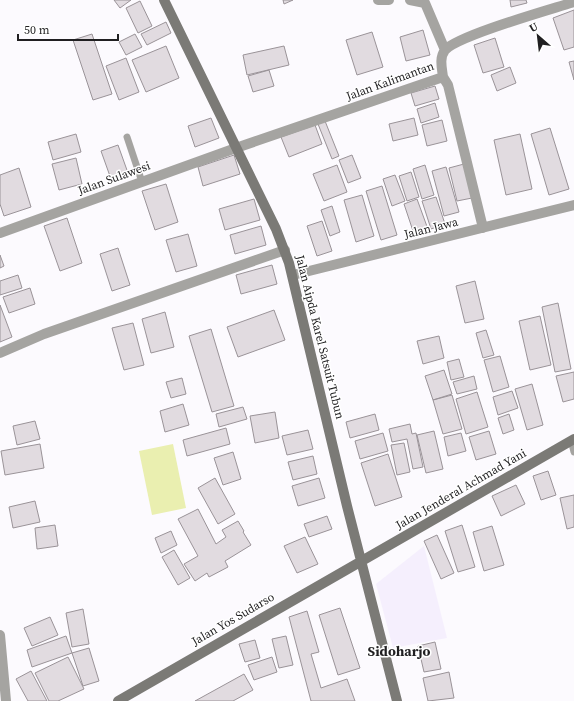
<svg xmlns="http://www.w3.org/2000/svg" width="574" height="701" font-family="'Source Serif 4',serif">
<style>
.built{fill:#f5effd}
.green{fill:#eaefb0}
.building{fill:#e1dbe0;stroke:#9a9398}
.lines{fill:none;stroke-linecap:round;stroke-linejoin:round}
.lane{stroke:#a5a4a1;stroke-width:7}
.street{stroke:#a5a4a1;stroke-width:10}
.secondary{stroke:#7b7a76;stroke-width:10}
.labels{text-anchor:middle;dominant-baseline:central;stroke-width:3;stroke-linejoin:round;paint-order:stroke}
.street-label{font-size:12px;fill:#201f21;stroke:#fff}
.quarter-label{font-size:14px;font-weight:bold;fill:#201f21;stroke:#fff}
</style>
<rect width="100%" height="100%" fill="#fcfafe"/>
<!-- built -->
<path class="built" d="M424 546 447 638 393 648 376 584Z"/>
<!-- green -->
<path class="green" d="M173 444 186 508 152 515 139 451Z"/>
<!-- building -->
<path class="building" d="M114 0H131L120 8Z
M283 0H293L284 4Z
M510 0H526L527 3 511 7Z
M140 1 152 26 138 33 126 8Z
M574 10V47L564 50 553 18Z
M166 22 171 33 147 45 141 34Z
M423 30 430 55 406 61 400 37Z
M372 32 383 67 357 75 346 40Z
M92 34 112 94 93 100 73 40Z
M135 34 142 47 126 55 119 42Z
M495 38 504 67 483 73 474 45Z
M166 46 179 78 146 92 132 60Z
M284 46 289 65 247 75 243 55Z
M126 58 139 92 119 100 106 66Z
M574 61V80L569 62Z
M510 67 516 83 497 91 491 75Z
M269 70 274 86 253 92 248 76Z
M435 86 439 99 415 106 411 93Z
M435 103 439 117 421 123 417 109Z
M211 118 219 138 195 147 188 126Z
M414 118 418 135 393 141 389 124Z
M442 120 447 141 427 146 422 125Z
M325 121 339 156 332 159 318 124Z
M315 125 322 144 289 157 281 137Z
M550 128 569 189 549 195 531 134Z
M76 134 81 152 53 160 48 142Z
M520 134 532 189 506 195 494 140Z
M118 145 128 173 111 179 101 151Z
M234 155 240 174 203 186 198 167Z
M352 155 361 178 348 183 339 160Z
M76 158 82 184 59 190 52 164Z
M464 164 472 198 457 201 449 168Z
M337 165 347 192 324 201 313 174Z
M425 165 434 195 422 199 413 169Z
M446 167 459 212 444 216 432 171Z
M19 168 31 207 4 216 0 204V175Z
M411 172 419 197 407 201 399 176Z
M395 175 405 201 392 206 383 179Z
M166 184 178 222 155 230 142 191Z
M382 186 397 235 381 240 366 191Z
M362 195 374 236 356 242 344 200Z
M436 197 445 224 431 229 422 201Z
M254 199 260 220 225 230 219 209Z
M417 199 429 232 415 237 404 204Z
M332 206 340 232 330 236 321 210Z
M67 218 82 263 60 271 44 226Z
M322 221 332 251 317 256 307 226Z
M261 226 266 245 235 254 230 235Z
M188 234 197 266 176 272 166 240Z
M118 248 130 285 112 291 100 254Z
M0 255 4 266 0 268Z
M272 265 277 284 241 294 236 275Z
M18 275 22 288 0 295V281Z
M475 281 484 319 465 323 456 286Z
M30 288 35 304 9 313 3 297Z
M558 303 571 369 555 372 542 307Z
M0 305 12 337 0 342Z
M274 310 285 340 238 357 227 327Z
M165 312 174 347 151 353 142 319Z
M540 316 551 365 530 370 519 321Z
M133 323 144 365 124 370 112 328Z
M211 329 234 406 212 412 189 336Z
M486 330 494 355 483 358 476 333Z
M439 336 444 358 423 364 417 341Z
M500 356 509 387 493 392 484 360Z
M459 359 464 377 451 380 447 362Z
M444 370 452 394 433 400 425 376Z
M574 372V399L563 402 556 376Z
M474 376 477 389 457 394 453 382Z
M182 378 186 394 171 398 166 382Z
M532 384 543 425 527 430 515 389Z
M512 391 518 408 498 415 493 397Z
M477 392 488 427 466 434 456 399Z
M452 395 462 429 443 434 433 400Z
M183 404 189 425 165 432 160 411Z
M243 407 247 419 219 427 216 414Z
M275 412 279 438 255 443 250 416Z
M375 414 379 430 350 438 346 422Z
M509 414 514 430 503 434 498 418Z
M35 421 40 439 17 445 13 426Z
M410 424 412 434 416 433 423 467 413 469 407 439 392 442 389 429Z
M226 428 230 444 187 456 183 440Z
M308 430 313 449 287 455 282 436Z
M434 431 443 469 426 473 417 435Z
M489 431 496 454 476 460 469 437Z
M383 433 388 451 360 459 355 441Z
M461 433 466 451 448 456 444 437Z
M404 443 410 472 397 475 391 445Z
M40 444 44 468 5 475 1 451Z
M233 452 241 479 223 485 214 458Z
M388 454 402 497 375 506 361 463Z
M313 456 317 474 293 480 288 462Z
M548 471 556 495 541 500 533 476Z
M215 478 235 514 218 524 198 488Z
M319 478 325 498 298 506 292 486Z
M516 485 525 504 501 516 492 496Z
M574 495V527L567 529 560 498Z
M35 501 40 522 13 528 9 507Z
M198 509 216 544 226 537 222 530 238 521 244 531 243 532 251 545 225 561 228 567 209 577 207 573 195 581 184 564 198 556 178 519Z
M327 516 332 529 309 537 304 524Z
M55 525 58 546 37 549 35 528Z
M462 525 475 567 458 572 445 531Z
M492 526 504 565 484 571 473 532Z
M171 531 177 545 161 553 155 538Z
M437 535 454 573 441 579 424 541Z
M305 537 318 564 297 573 284 546Z
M174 550 190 578 178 585 162 557Z
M340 608 360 668 338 675 319 615Z
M83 609 89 644 72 647 66 613Z
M307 611 319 652 311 654 321 688 347 679 355 701H311L289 617Z
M50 617 58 635 32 646 24 628Z
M66 636 72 653 32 667 27 650Z
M286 636 293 665 279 668 272 639Z
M255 640 260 658 245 662 239 644Z
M435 642 441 669 424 672 418 646Z
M89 648 99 681 83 686 72 653Z
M68 657 84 689 58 701H49L35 673Z
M272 657 277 672 254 680 248 665Z
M31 671 47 701H28L16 679Z
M449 672 454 698 428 701 423 678Z
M244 674 253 690 233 701H195Z"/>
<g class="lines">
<!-- lane -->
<path class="lane" d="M127 137 142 182
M571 440 574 452"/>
<!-- street -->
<path class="street" d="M378 0H389
M410 0 425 3 445 50
M443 77 448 85 483 228
M0 233 236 148 443 77C442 68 439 58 445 50 459 35 549 10 574 2
M293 275 574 205
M0 353 44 334 285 250
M0 635 6 701"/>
<!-- secondary -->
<path class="secondary" d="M164 0 276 229 289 263 347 506 397 701
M118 701 574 439"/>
</g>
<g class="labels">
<!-- street labels -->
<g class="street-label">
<text transform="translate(390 81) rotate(-20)">Jalan Kalimantan</text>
<text transform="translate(114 178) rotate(-20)">Jalan Sulawesi</text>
<text transform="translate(431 228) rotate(-14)">Jalan Jawa</text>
<text transform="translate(320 337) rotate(76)">Jalan Aipda Karel Satsuit Tubun</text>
<text transform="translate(461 489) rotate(-30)">Jalan Jenderal Achmad Yani</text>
<text transform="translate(233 619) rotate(-30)">Jalan Yos Sudarso</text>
</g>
<!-- quarter labels -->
<g class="quarter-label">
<text x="399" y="651">Sidoharjo</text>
</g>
</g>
<!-- north arrow -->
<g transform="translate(538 36) rotate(332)" stroke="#ffffff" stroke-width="3" paint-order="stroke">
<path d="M0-3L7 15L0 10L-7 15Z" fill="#201f21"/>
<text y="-6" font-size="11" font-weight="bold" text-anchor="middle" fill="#201f21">U</text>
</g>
<!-- scale -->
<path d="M18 34v6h100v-6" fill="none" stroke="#201f21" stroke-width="2"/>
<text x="24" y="34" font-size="12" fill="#201f21" stroke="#ffffff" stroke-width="3" paint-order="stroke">50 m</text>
</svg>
